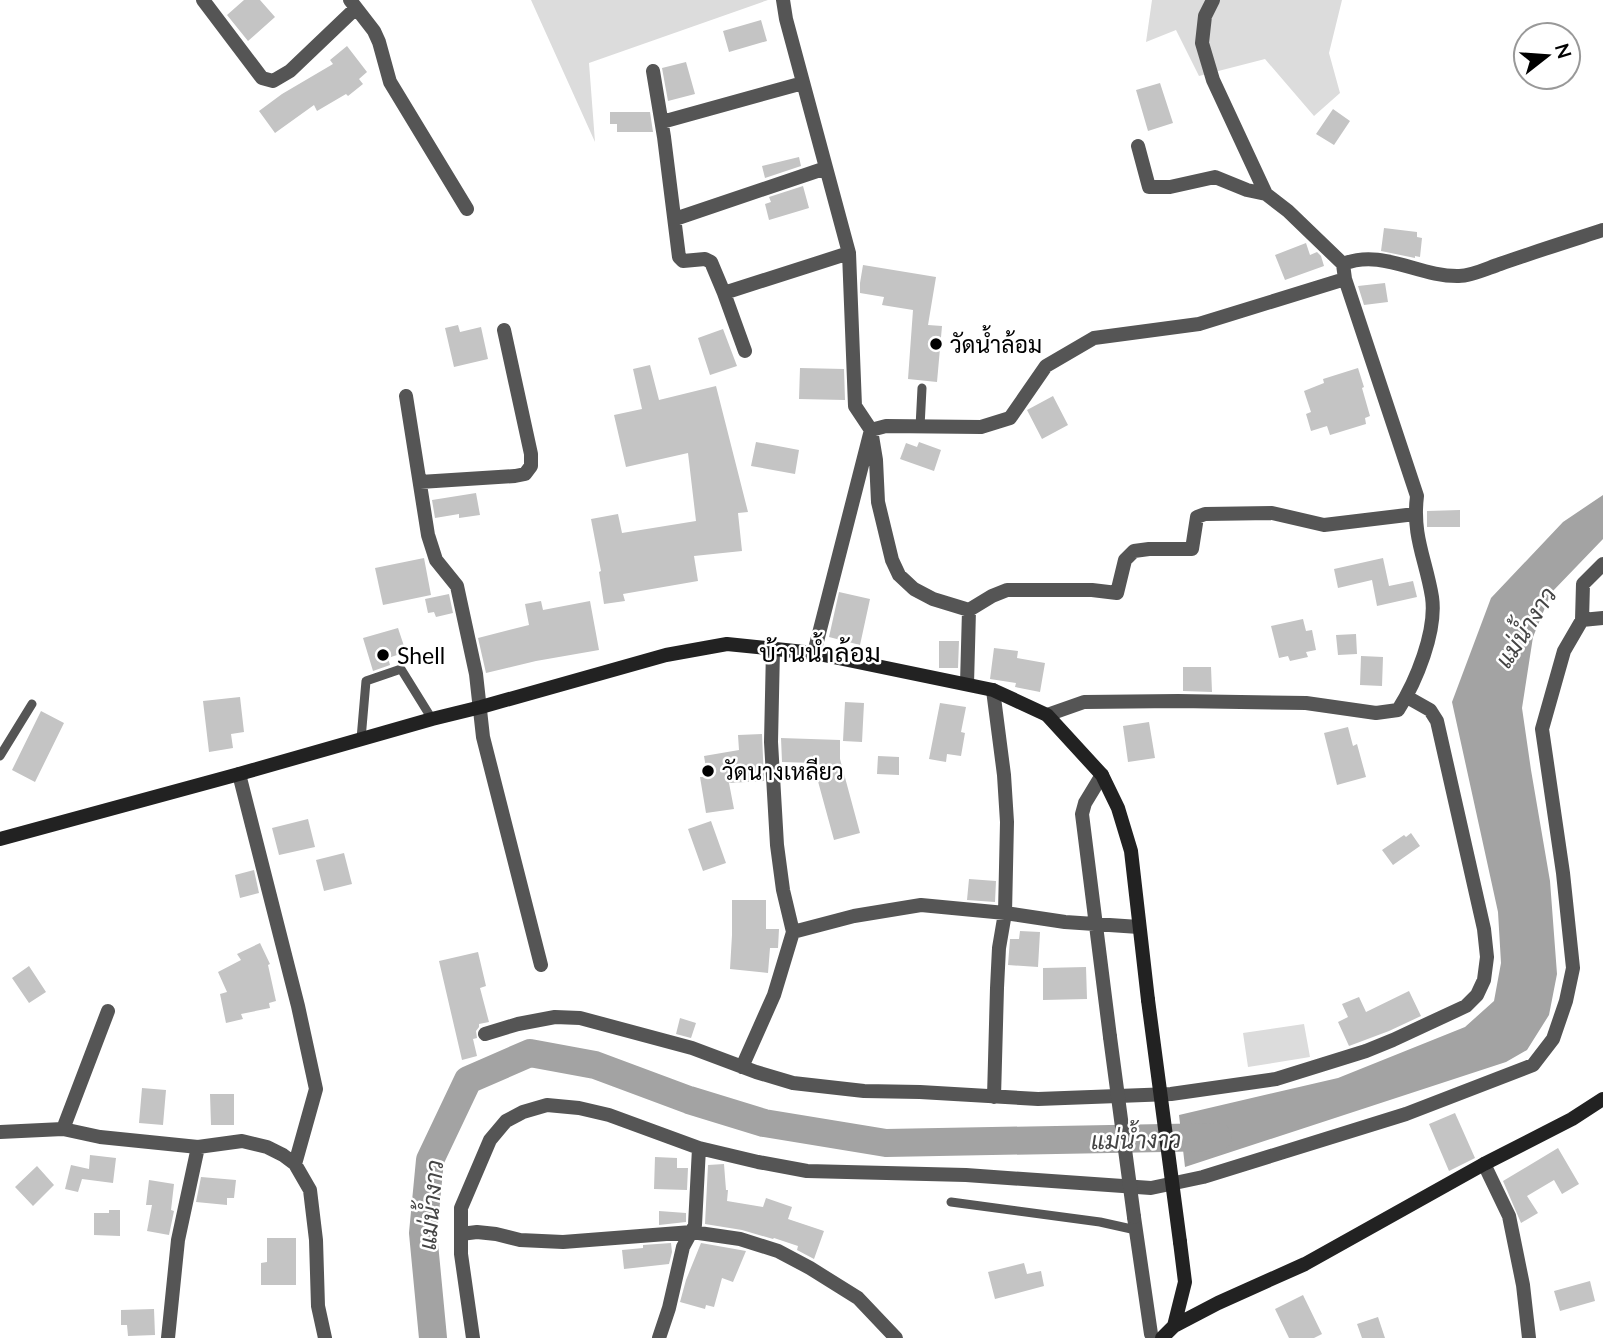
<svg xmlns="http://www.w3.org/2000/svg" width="1603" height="1338" font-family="Lato,Sarabun,sans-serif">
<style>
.green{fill:#dcdcdc}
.water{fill:#a3a3a3}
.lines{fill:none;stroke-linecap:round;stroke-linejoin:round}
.river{stroke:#a3a3a3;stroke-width:28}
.building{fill:#c4c4c4}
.lane{stroke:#555;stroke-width:9}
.street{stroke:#555;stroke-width:14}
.secondary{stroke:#222;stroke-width:14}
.street-bridge{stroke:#555;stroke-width:14}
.secondary-bridge{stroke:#222;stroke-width:14}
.poi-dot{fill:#000;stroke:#fff;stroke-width:2.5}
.labels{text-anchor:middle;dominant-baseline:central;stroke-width:5;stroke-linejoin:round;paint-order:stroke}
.poi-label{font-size:23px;fill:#000;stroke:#fff;text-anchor:start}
.water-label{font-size:24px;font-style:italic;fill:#444;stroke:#fff}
.quarter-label{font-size:26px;fill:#000;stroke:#fff}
</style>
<rect width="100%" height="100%" fill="#fff"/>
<!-- green -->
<path class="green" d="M531 0H768L589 63 595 142Z
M1152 0H1342L1329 53 1340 93 1314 116 1265 59 1199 76 1176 30 1146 42Z
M1304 1024 1310 1057 1248 1067 1243 1033Z"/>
<!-- water -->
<path class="water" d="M1603 495V539L1551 593 1533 637 1522 708 1531 770 1550 881 1557 974 1549 1015 1527 1050 1506 1062 1185 1167 1179 1115 1338 1078 1465 1027 1494 1001 1501 963 1498 912 1452 702 1491 598 1563 522Z"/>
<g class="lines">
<!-- river -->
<path class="river" d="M433 1338 423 1233 430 1160 468 1080 530 1053 595 1065 689 1100 764 1123 886 1143 1218 1137"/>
</g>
<!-- building -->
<path class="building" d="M244 0H260L275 17 248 41 227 15Z
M761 20 767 41 729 52 723 31Z
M347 46 367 72 359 79 363 84 348 96 346 94 317 111 314 105 275 133 259 111 282 94 333 64 330 60Z
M686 62 695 94 668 101 662 68Z
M1160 83 1173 123 1148 131 1136 90Z
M1333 109 1350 121 1334 145 1316 134Z
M610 112H650L653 132H617V124H610Z
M799 157 801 166 765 178 762 166Z
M803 186 809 208 769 220 765 204 771 202 769 197Z
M1384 228 1417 232V237L1422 238 1420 257 1415 256V258L1381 251Z
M1306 243 1310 255 1317 252 1321 256 1324 266 1285 280 1275 255Z
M863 265 936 277 928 325 942 326 937 382 908 379 913 310 882 305 884 297 860 293V283Z
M1385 283 1388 302 1364 305 1358 286Z
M458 325 460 332 481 327 488 359 454 367 445 328Z
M723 329 737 366 710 375 698 338Z
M650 365 659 400 716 386 748 512 738 513 742 551 694 556 698 581 623 594 625 601 604 604 599 572 601 571 591 519 618 514 622 533 696 521 688 453 626 467 614 415 642 409 633 369Z
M800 368 844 369 845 400 799 399Z
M1358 368 1364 387 1362 388 1370 416 1365 418 1366 424 1330 435 1327 426 1311 431 1306 414 1311 412 1304 391 1324 383 1323 379Z
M1053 396 1068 425 1042 439 1027 410Z
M756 442 799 450 795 474 751 466Z
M919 442 941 450 934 471 900 459 906 443 917 447Z
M476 493 480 515 459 518V514L435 518 432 500Z
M1460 510V527H1427V511Z
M424 558 431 595 383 605 375 568Z
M1383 558 1389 586 1413 581 1417 597 1377 606 1372 580 1338 588 1334 569Z
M839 592 870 599 860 645 829 637Z
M449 594 453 613 436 617 434 612 428 613 425 599Z
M541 601 543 610 590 601 599 650 536 661 486 673 478 638 529 625 525 604Z
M1303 619 1306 631 1312 630 1316 650 1306 652 1308 657 1290 661 1288 656 1279 658 1271 626Z
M398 628 406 652 388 658 390 665 373 671 363 638Z
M1356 634 1357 654 1338 655 1336 635Z
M939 641H959L958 668H939Z
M994 648 1018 651 1017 658 1045 663 1040 692 1015 687 1016 683 990 679Z
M1361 656 1383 657 1382 686 1360 685Z
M1183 667H1211L1212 692 1183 691Z
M240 697 244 732 231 734 233 748 209 752 203 701Z
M845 702 864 703 862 742 843 741Z
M940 703 966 707 961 732 965 733 961 756 947 754 946 762 929 759Z
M41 711 64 723 35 782 12 770Z
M1149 722 1155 758 1128 762 1123 726Z
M1348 727 1353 746 1357 744 1366 777 1337 785 1324 733Z
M762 734 764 781 729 783 734 809 706 813 700 777H703L702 768H706L704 756 739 750 738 735Z
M781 738 840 740V759L860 833 834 840 813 763 782 762Z
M878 756 899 757V775L877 774Z
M308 819 315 847 279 855 272 828Z
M711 821 726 863 703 871 688 829Z
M1411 833 1420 846 1393 865 1382 850 1404 835 1406 837Z
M344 853 352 884 324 891 316 860Z
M254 870 259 893 240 898 235 875Z
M969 879 996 881 995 902 967 900Z
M732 900H766V929H779L778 948H770L768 973 730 969 732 935Z
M1020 931 1040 932 1038 967 1008 965 1010 939H1019Z
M260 943 270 964 268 965 276 1001 269 1003 270 1008 241 1014 243 1019 226 1023 220 994 227 992 218 972 241 960 237 954Z
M478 952 486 986 480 988 489 1022 479 1024V1027L476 1031 477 1038 473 1039 477 1056 462 1060 439 961Z
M29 966 46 992 29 1003 12 978Z
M1086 967 1087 999 1043 1000V968Z
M1409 991 1421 1016 1389 1031 1349 1046 1338 1022 1348 1017 1342 1004 1359 997 1366 1012Z
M680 1018 696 1023 691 1038 676 1034Z
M142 1088 166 1090 163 1125 139 1123Z
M210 1094H234V1125H211Z
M1455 1113 1475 1158 1449 1171 1429 1124Z
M1558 1148 1579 1184 1562 1194 1554 1180 1527 1196 1538 1213 1521 1223 1503 1181Z
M90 1155 116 1158 113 1183 82 1179 78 1192 65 1189 71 1165 89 1169Z
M655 1157 677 1158V1168H688L687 1190 654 1189Z
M724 1164 726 1190H728L727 1201 763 1207 766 1198 792 1207 788 1219 824 1231 814 1259 797 1250 798 1246 774 1238 773 1239 742 1230 705 1224 708 1165Z
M37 1166 54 1185 33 1206 15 1187Z
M201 1177 236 1180 234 1198H227V1205L196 1202Z
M149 1180 174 1184 171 1210 174 1211 169 1235 147 1231 152 1205H146Z
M109 1210H120V1236L94 1235V1213H109Z
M659 1211 686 1213V1222L659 1225Z
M267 1238H296V1285H261V1263L267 1262Z
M671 1243 672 1252 669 1264 624 1269 622 1250 643 1248V1245Z
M701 1243 746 1251 733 1282 722 1278 714 1307 706 1305 705 1309 680 1302 686 1280Z
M1024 1263 1027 1274 1041 1271 1044 1286 995 1299 988 1272Z
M1590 1281 1595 1301 1560 1311 1554 1291Z
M1303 1295 1322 1334 1314 1338H1289L1275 1309Z
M154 1309 155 1335 128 1336 127 1325H121V1310Z
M1378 1317 1385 1338H1362L1357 1324Z"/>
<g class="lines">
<!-- lane -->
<path class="lane" d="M920 427 922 388
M361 739 366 681 401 669 432 719
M0 756 32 704
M951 1202 1100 1222 1136 1230"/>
<!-- street -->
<path class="street" d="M203 0 262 78 273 81 290 71 356 8
M350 0 374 31 379 42 390 82 467 209
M783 0 786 19 849 253 855 406 871 430 814 653
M1213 0 1205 16 1202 43 1213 80 1266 194
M653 71 664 137 679 257 683 261 705 259 711 262 724 293 745 351
M662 122 803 83
M1138 146 1149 187H1170L1215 177 1247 190 1266 194 1288 211 1343 264
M675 219 826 168
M1345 279 1199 324 1094 338 1046 366 1010 418 981 427 886 426 871 430 876 460 878 502 892 560 899 575 914 589 933 599 969 610 992 596 1007 590H1092L1117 593 1125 560 1134 551 1149 549H1192L1197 517 1205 514 1272 513 1324 525 1415 514
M724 293 849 253
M406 396 428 535 436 560 457 586 476 674 483 737 541 965
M420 482 515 476 525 474 531 466V454L504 330
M1582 620 1603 618
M967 684 969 610
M993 690 1004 775 1007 822 1005 913 999 948 997 988 994 1097
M1047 715 1084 702 1178 701 1306 703 1376 713 1398 710C1416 682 1437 631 1432 597 1426 560 1412 536 1417 496L1345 279 1343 264C1382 248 1419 277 1459 276 1472 276 1488 268 1500 264 1534 252 1569 241 1603 230
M239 774 298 1006 316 1089 295 1164
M1102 775 1085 803 1082 814 1110 1037
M793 932 854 916 921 905 1005 913 1065 922 1139 927
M485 1034 518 1024 555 1017 580 1018 692 1048 756 1072 793 1083 864 1091 920 1092 1038 1099 1171 1094 1276 1079 1366 1051 1393 1040 1466 1006 1477 995 1484 980 1487 957 1484 929 1437 721 1430 710 1407 697
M742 1067 774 995 793 932 783 890 777 845 771 742 773 649
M63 1129 108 1011
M0 1132 63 1129 100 1137 198 1147 242 1141 267 1147 283 1155 295 1164 310 1190 316 1240 318 1306 325 1338
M1484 1164 1509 1216 1523 1285 1529 1338
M1134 1217 1151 1334
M461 1234 477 1232 496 1234 520 1240 563 1242 692 1232 740 1239 778 1251 810 1268 858 1298 896 1338
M168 1338 178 1240 198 1147
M473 1338 461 1254V1208L490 1140 506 1121 523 1112 547 1105 579 1108 609 1115 699 1148 758 1162 807 1171 966 1175 1151 1188 1203 1177 1406 1114 1533 1065 1553 1039 1566 1001 1573 968 1563 873 1542 729 1564 651 1582 620 1583 584 1603 564
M659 1338 669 1308 683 1247 695 1225 699 1148"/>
<!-- secondary -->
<path class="secondary" d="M0 839 239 774 432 719 481 707 666 655 727 644 814 653 993 690 1047 715 1102 775 1118 808 1131 851 1148 1000
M1174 1326 1185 1282 1180 1242
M1162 1338 1174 1326 1218 1303 1305 1264 1484 1164 1572 1119 1603 1099"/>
<!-- street-bridge -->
<path class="street-bridge" d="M1110 1037 1134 1217"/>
<!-- secondary-bridge -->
<path class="secondary-bridge" d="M1148 1000 1180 1242"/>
</g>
<!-- markers -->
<g class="poi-dot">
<circle cx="936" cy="344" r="7"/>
<circle cx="383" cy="655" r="7"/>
<circle cx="708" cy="771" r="7"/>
</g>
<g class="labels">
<!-- poi labels -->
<g class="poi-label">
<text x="950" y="344">วัดน้ำล้อม</text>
<text x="397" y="655">Shell</text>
<text x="722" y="771">วัดนางเหลียว</text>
</g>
<!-- water labels -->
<g class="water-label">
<text transform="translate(1525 627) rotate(-57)">แม่น้ำงาว</text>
<text transform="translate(1136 1139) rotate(-1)">แม่น้ำงาว</text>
<text transform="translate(430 1205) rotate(-85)">แม่น้ำงาว</text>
</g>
<!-- quarter labels -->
<g class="quarter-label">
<text x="820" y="652">บ้านน้ำล้อม</text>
</g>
</g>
<!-- north arrow -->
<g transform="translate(1547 56) rotate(73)"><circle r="33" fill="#ffffff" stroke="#999999" stroke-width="2"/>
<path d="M0-5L12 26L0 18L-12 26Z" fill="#000000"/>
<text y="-10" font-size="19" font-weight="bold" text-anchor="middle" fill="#000000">N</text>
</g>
</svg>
